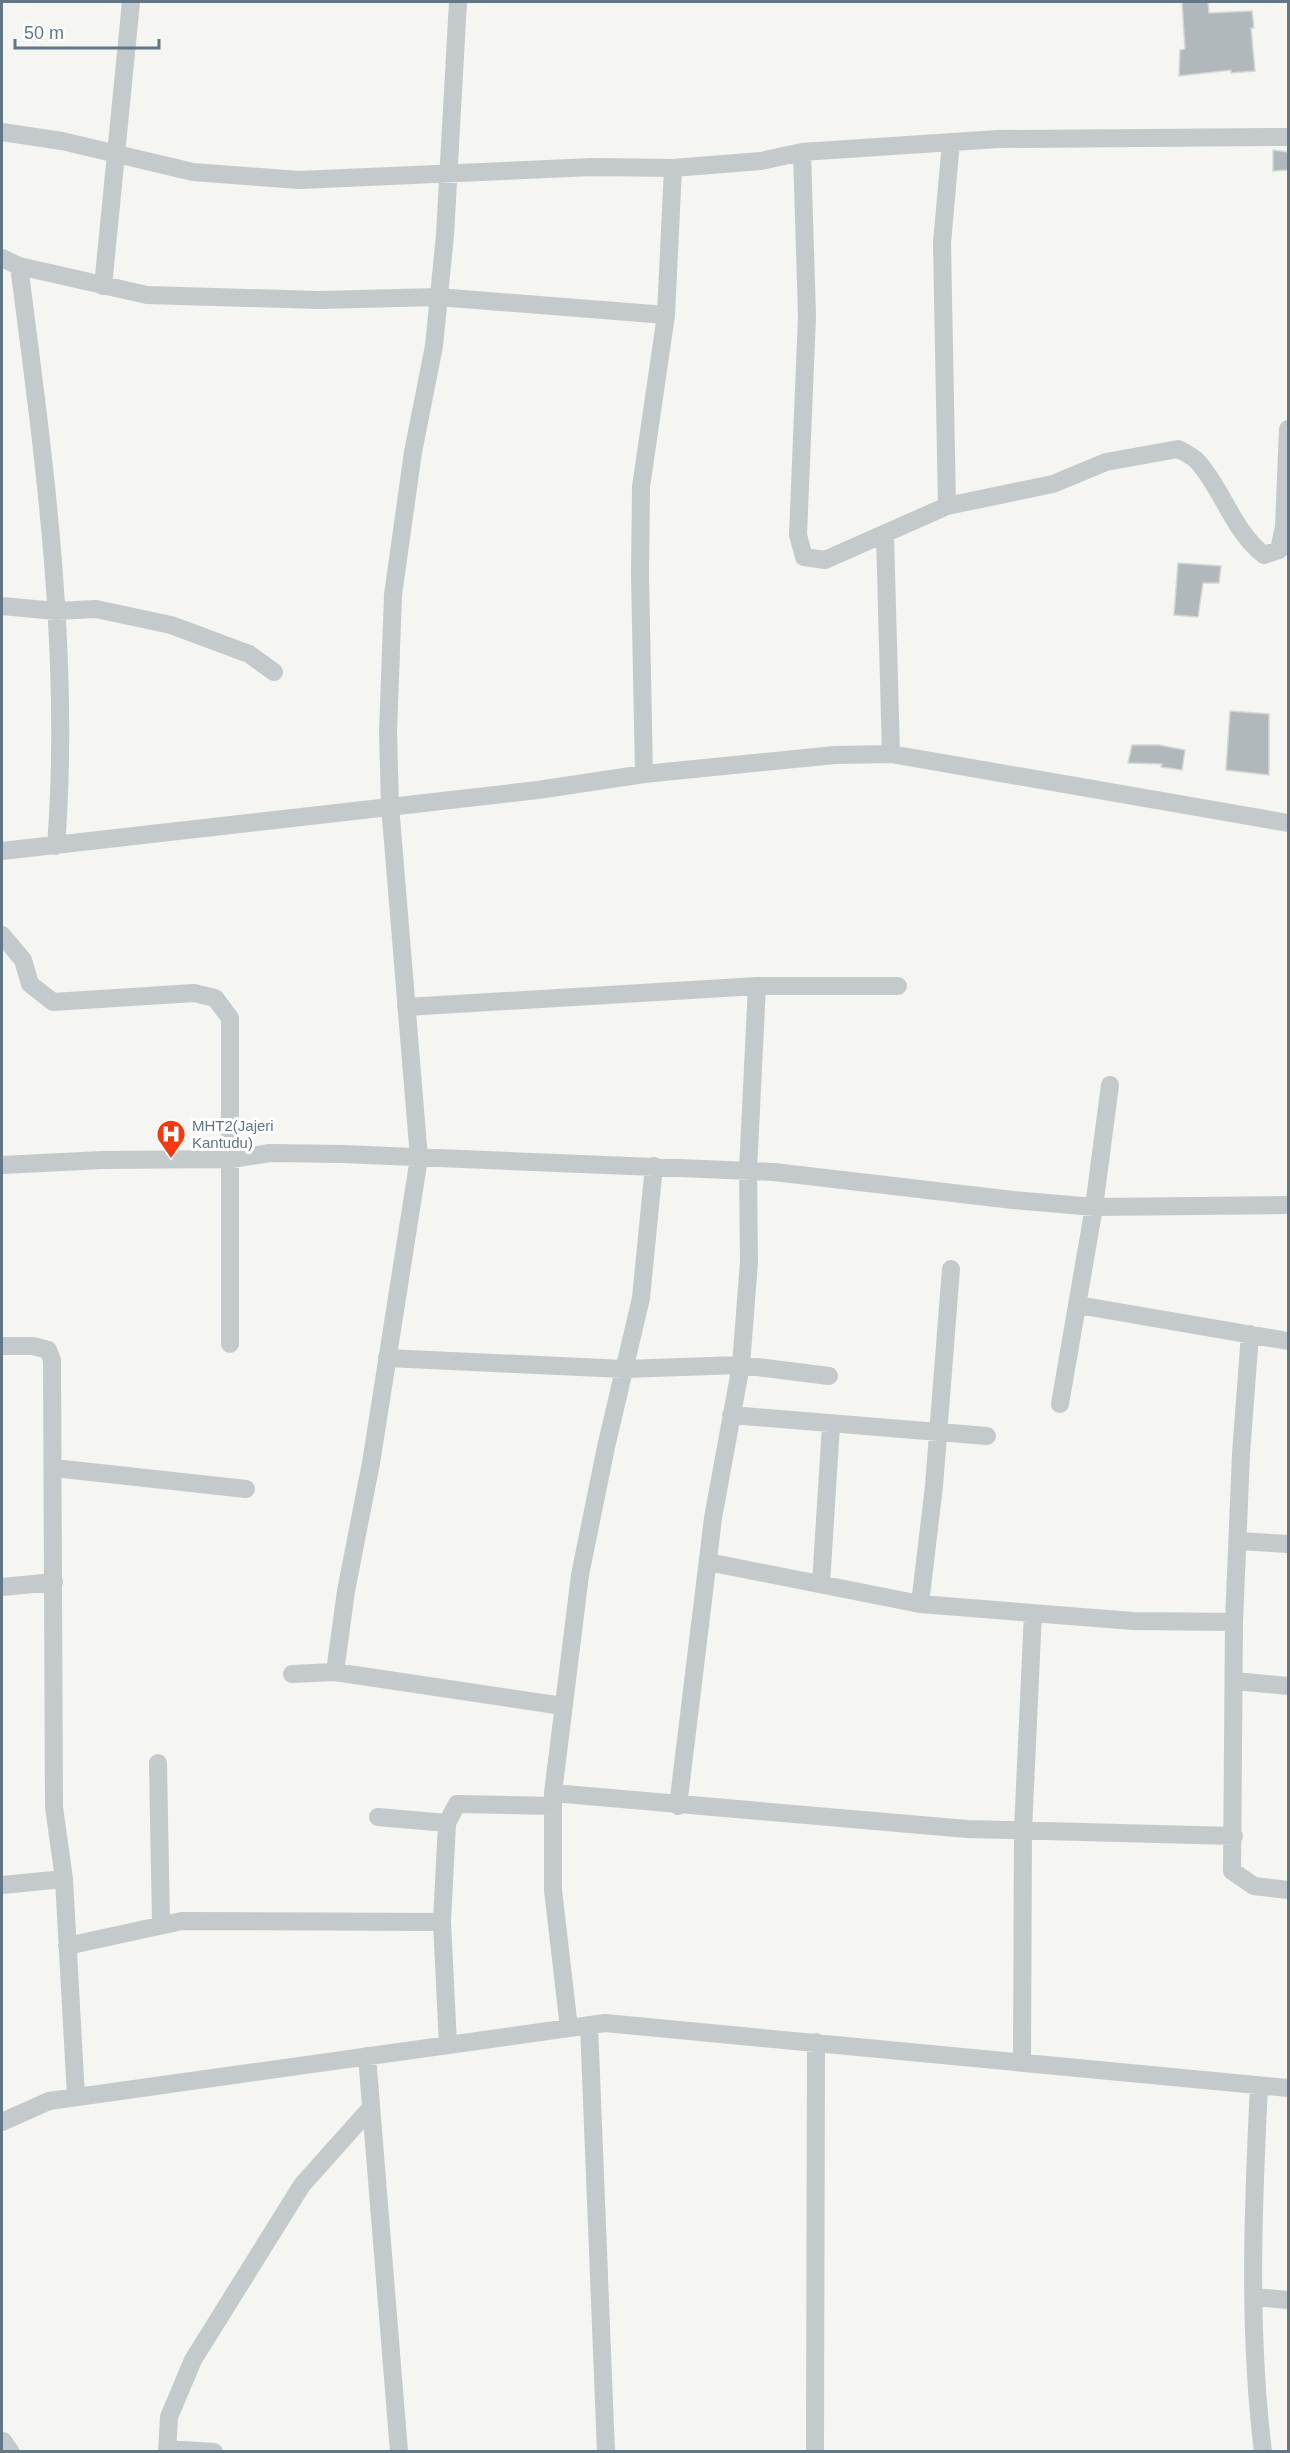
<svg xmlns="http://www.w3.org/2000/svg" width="1290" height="2453" font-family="Arial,sans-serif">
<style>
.building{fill:#b0b8bc;stroke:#d7d6d4;stroke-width:1.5}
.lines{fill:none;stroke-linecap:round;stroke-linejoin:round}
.minor{stroke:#c4c9cb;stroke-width:18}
.tertiary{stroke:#c4c9cb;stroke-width:21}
.labels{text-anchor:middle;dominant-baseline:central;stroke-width:6;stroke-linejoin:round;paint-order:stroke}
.poi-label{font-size:15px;fill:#617785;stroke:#fff;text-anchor:start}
</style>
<rect width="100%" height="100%" fill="#f5f5f1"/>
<!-- building -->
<path class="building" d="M1182 2H1208L1209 13 1252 11 1254 28H1251L1255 71 1231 73V70L1179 76 1180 50 1185 49Z
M1273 150 1288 152V170L1273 171Z
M1178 563 1221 566 1219 583H1203L1198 617 1174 615Z
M1230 711 1269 714V775L1226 770Z
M1132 745H1159L1185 750 1182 770 1161 767 1162 764 1128 763Z"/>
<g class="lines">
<!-- minor -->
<path class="minor" d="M2 132 62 141 193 172 299 180 593 167 673 168 761 161 802 152 998 139 1288 137
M802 152 807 316 798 535 804 557 825 560 947 506 1053 484 1106 462 1178 449C1184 452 1193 456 1198 462 1223 490 1233 531 1264 555L1279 550 1284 526 1288 429
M2 258 19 266 147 295 319 300 438 297 666 315
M19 266C44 458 71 653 56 846
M103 286 131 2
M947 506 942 243 951 142
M885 535 891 754
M2 606 56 611 96 609 171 625 249 654 274 672
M644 774 640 575 641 487 666 315 673 168
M2 851 538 790 644 774 835 755 891 754 1288 823
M2 935 23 960 30 984 53 1002 194 993 215 998 230 1018V1344
M406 1007 757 986H898
M2 1165 102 1160 232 1159 270 1153 343 1154 774 1172 1013 1200 1094 1207 1288 1205
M1078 1305 1288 1341
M1250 1334 1241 1454 1234 1622 1232 1871 1254 1886 1288 1890
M2 1346H33L48 1350 52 1360 54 1807 64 1879 76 2097
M387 1358 624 1369 741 1365 829 1376
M1060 1404 1094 1207 1110 1085
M731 1415 987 1436
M54 1468 246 1489
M1238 1541 1288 1544
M708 1562 920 1604 1133 1621 1234 1622
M821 1584 831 1425
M2 1587 54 1582
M920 1604 934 1486 951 1269
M335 1672 346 1591 371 1463 419 1158 390 805 388 733 393 595 413 452 434 346 445 235 458 2
M292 1674 335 1672 563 1706
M1235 1681 1288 1686
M158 1763 161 1924
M553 1793 967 1829 1234 1836
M678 1806 713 1518 741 1365 749 1262 748 1170 757 986
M378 1817 447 1823
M2 1885 64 1879
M67 1946 182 1921 442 1922
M589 2025 606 2452
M569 2028 553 1890V1793L580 1575 606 1447 641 1298 654 1166
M448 2045 442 1922 447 1823 457 1804 552 1806
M367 2056 399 2452
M1022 2062 1023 1830 1033 1613
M1259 2086C1253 2207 1248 2330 1263 2452
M2 2122 49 2101 605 2023 1288 2088
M1255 2297 1288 2300
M167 2449 214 2452
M167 2452 169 2417 193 2360 302 2185 369 2110
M815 2452 816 2042"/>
<!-- tertiary -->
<path class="tertiary" d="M2 2442 9 2452"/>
</g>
<!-- icons -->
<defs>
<g id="hospital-pin" transform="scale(1.5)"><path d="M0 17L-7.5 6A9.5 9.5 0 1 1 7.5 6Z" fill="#f53911" stroke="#fff"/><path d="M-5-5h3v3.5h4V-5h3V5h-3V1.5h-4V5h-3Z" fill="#fff"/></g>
</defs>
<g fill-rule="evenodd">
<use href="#hospital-pin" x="171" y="1134"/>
</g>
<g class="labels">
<!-- poi labels -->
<g class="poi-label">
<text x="192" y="1125">MHT2(Jajeri<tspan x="192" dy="17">Kantudu)</tspan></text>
</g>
</g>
<!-- border -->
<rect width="1290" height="2453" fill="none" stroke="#617785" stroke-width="6"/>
<!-- scale -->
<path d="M15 39v9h144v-9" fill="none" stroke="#617785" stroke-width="3"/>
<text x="24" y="39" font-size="18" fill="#617785" stroke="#ffffff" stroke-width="4.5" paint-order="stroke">50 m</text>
</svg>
